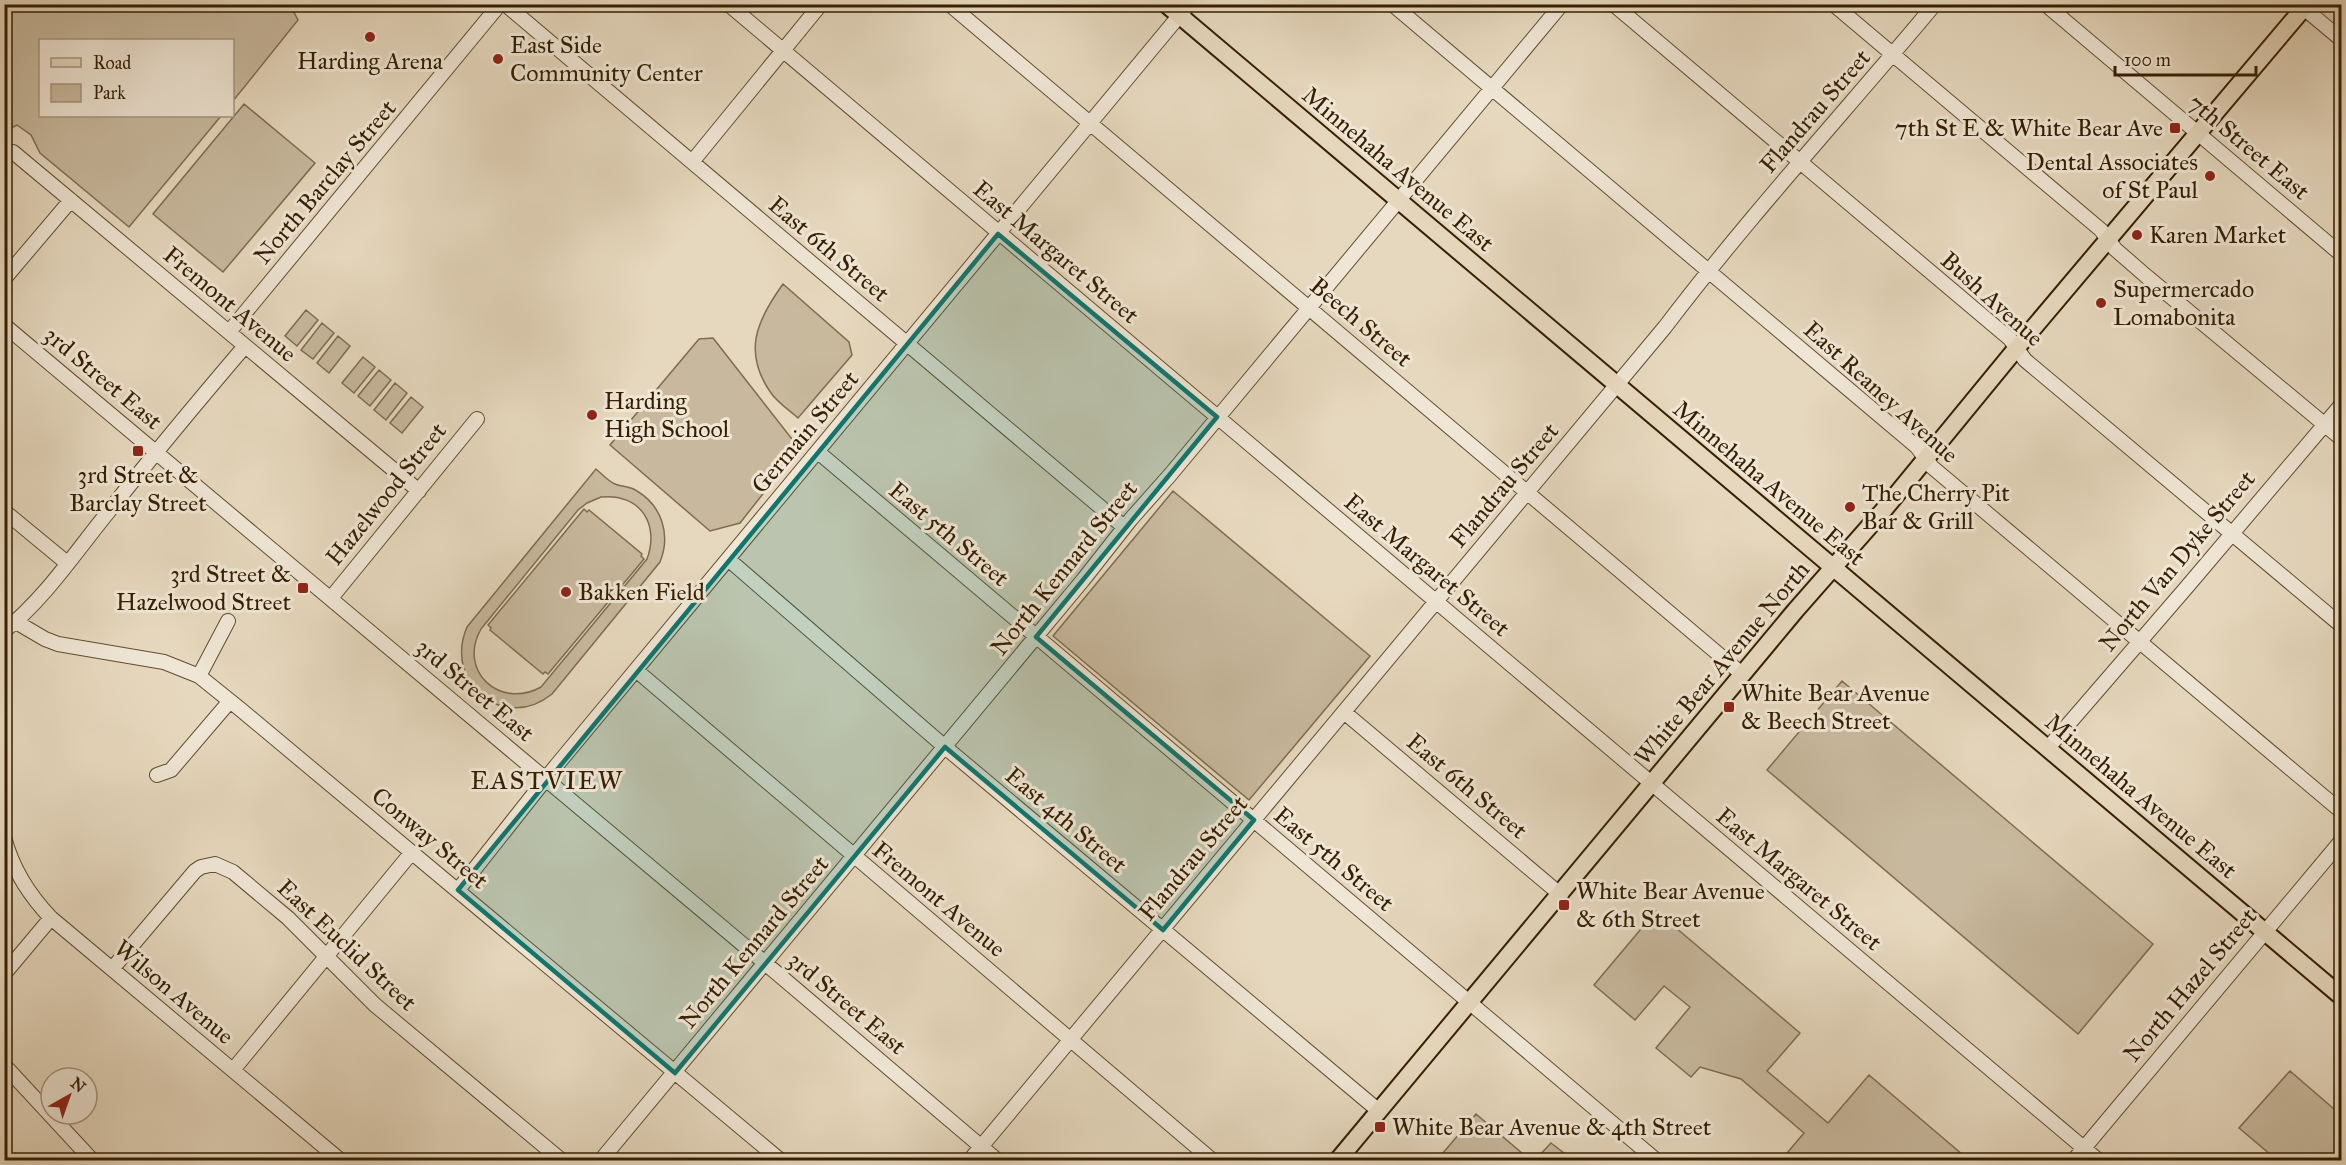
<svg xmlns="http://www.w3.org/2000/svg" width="2346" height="1165" font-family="'IM FELL Great Primer',serif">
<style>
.green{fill:#c8b99e;stroke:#7f6c4f;stroke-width:1.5;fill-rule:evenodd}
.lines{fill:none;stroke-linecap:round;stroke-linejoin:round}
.minor-casing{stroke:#624d30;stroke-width:16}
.major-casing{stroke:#361f00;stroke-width:20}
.minor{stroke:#efe6d5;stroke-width:14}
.major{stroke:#e6d8be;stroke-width:16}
.marked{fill:#0f766e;fill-opacity:0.2;stroke:#0f766e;stroke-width:4.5;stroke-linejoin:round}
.poi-dot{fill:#8f2418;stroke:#efe6d5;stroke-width:2}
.labels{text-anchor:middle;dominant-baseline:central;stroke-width:6;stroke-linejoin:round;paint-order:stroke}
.poi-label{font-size:24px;fill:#361f00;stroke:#efe6d5;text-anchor:start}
.street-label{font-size:24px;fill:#361f00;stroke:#efe6d5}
.neighbourhood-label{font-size:26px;letter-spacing:1.5px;fill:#361f00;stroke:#efe6d5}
</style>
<rect width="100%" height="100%" fill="#e6d8be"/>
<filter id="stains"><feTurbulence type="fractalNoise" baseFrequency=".00333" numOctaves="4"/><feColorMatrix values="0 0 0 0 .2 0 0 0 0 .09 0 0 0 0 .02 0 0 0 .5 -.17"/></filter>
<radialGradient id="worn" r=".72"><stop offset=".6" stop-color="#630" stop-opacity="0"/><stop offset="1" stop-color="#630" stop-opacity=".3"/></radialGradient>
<!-- green -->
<path class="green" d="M5 4 290 5 298 20 233 101 232 40H40V116H221L129 227 40 153 31 135 17 125 5 131Z
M244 104 315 163 223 272 153 214Z
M783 284 849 342 852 355 798 418C789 410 777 402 771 393 742 352 757 320 783 284Z
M306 310 318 320 297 346 285 336Z
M322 323 334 333 313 359 301 350Z
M338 336 350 346 329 373 317 363Z
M713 338 799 448 740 523 710 531 610 445 699 339Z
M363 357 375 367 354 393 342 383Z
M379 370 391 380 370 406 358 396Z
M395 383 407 393 386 420 374 410Z
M411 397 423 407 402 433 390 423Z
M596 469C601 473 608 481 615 484 622 487 630 486 637 491 662 506 671 535 660 562L552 694C504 733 443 683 467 627ZM601 497C640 493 660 524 647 559L541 687C500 710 457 671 481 629L578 510 587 503Z
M1173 491 1370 656 1249 800 1053 636Z
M584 509 587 512 589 510 642 554 641 556 644 559 548 674 545 672 543 674 490 630 491 628 488 625Z
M1842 681 2153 944 2078 1034 1767 770Z
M1656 911 1800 1033 1767 1071 1828 1123 1869 1075 1963 1155 1958 1160H1784L1782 1159 1804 1133 1741 1079 1700 1067 1691 1077 1656 1048 1690 1007 1664 986 1635 1020 1594 985Z
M2290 1071 2341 1115V1160H2277L2239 1128Z
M1476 1114 1530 1160H1437Z
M1551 1143 1573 1160H1535Z"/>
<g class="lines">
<!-- minor casing -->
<g class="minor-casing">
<path id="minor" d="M505 4 1124 527
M728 4 2098 1160
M949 4 1742 674
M1392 4 1917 447 1932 467 2342 812
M1613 4 2010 339 2025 360 2342 626
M1833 4 2101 230 2115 249 2146 276 2342 439
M2045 4 2342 255
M2299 4 2342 40
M13 152 419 491
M692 162 821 4
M4 279 71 200
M4 325 765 963 997 1160
M229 332 500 4
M818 452 1656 1160
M4 511 67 563
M728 559 945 747 1379 1111
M331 598 477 419
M16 622 45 639 58 644 164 662 199 676 240 709 780 1160
M4 631C44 600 77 550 109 511 153 455 199 400 245 346
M637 671 1212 1160
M199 676 228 621
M1344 712 1561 895
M2047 749 2186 588 2342 404
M157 775 171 770 230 701
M4 837C12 868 29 895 51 918L340 1160
M458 890 556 766 1189 4
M112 969 195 871 201 867 215 864 233 872 288 918 375 1005 561 1160
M4 974 51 918
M4 1065 92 1160
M233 1070 412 852
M601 1160 1083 580 1131 519 1170 475 1562 4
M970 1160 1665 327C1750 215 1845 112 1935 4
M2074 1160 2342 840"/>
</g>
<!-- major casing -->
<g class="major-casing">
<path id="major" d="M1166 4 2342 997
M1338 1160 1795 611 1882 512 2024 339 2307 4"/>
</g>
<!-- minor -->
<use href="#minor" class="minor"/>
<!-- major -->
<use href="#major" class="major"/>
</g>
<!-- marked area -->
<path class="marked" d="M998 234 1217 417 1036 637 1254 820 1163 930 945 747 675 1073 458 890Z"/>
<!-- markers -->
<g class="poi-dot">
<circle cx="370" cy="37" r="6"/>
<circle cx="498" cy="59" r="6"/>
<rect x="2169" y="122" width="12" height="12" rx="3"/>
<circle cx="2210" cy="176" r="6"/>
<circle cx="2137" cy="235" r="6"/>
<circle cx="2101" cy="303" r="6"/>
<circle cx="592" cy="415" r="6"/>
<rect x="132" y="445" width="12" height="12" rx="3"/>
<circle cx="1850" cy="507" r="6"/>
<rect x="297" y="582" width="12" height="12" rx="3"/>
<circle cx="566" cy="592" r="6"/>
<rect x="1723" y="701" width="12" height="12" rx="3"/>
<rect x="1558" y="899" width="12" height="12" rx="3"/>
<rect x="1374" y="1121" width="12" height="12" rx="3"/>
</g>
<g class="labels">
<!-- poi labels -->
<g class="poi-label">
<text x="510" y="45">East Side<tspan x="510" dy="28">Community Center</tspan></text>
<text x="370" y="61" text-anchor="middle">Harding Arena</text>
<text x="2163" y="128" text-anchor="end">7th St E &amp; White Bear Ave</text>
<text x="2198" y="162" text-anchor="end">Dental Associates<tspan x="2198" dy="28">of St Paul</tspan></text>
<text x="2149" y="235">Karen Market</text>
<text x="2113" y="289">Supermercado<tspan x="2113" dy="28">Lomabonita</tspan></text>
<text x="604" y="401">Harding<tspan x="604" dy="28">High School</tspan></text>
<text x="138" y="475" text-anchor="middle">3rd Street &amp;<tspan x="138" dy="28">Barclay Street</tspan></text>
<text x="1862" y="493">The Cherry Pit<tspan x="1862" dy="28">Bar &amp; Grill</tspan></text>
<text x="291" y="574" text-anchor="end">3rd Street &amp;<tspan x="291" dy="28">Hazelwood Street</tspan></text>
<text x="578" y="592">Bakken Field</text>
<text x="1741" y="693">White Bear Avenue<tspan x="1741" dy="28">&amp; Beech Street</tspan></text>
<text x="1576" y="891">White Bear Avenue<tspan x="1576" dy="28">&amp; 6th Street</tspan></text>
<text x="1392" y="1127">White Bear Avenue &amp; 4th Street</text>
</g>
<!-- street labels -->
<g class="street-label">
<text transform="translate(1815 111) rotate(-49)">Flandrau Street</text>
<text transform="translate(2249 147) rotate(40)">7th Street East</text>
<text transform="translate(1398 169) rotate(40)">Minnehaha Avenue East</text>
<text transform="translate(325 182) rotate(-50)">North Barclay Street</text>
<text transform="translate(829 249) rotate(40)">East 6th Street</text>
<text transform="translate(1056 252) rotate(40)">East Margaret Street</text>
<text transform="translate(1992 299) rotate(42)">Bush Avenue</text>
<text transform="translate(230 304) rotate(40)">Fremont Avenue</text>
<text transform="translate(1361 322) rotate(40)">Beech Street</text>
<text transform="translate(103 378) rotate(40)">3rd Street East</text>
<text transform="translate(1881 392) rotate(42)">East Reaney Avenue</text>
<text transform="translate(805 432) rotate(-50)">Germain Street</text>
<text transform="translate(1769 483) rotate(40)">Minnehaha Avenue East</text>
<text transform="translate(1504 485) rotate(-50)">Flandrau Street</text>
<text transform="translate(386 494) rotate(-51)">Hazelwood Street</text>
<text transform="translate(949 534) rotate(40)">East 5th Street</text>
<text transform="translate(2177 561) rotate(-50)">North Van Dyke Street</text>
<text transform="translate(1427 565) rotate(40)">East Margaret Street</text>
<text transform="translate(1064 568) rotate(-51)">North Kennard Street</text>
<text transform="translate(1722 663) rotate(-50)">White Bear Avenue North</text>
<text transform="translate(475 690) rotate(40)">3rd Street East</text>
<text transform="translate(1467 786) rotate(40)">East 6th Street</text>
<text transform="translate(2141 796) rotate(40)">Minnehaha Avenue East</text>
<text transform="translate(1066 820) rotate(40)">East 4th Street</text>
<text transform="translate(430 838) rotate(40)">Conway Street</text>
<text transform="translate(1193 858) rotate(-50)">Flandrau Street</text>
<text transform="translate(1334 859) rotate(40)">East 5th Street</text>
<text transform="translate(1799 879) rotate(40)">East Margaret Street</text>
<text transform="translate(939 899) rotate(40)">Fremont Avenue</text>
<text transform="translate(754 942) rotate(-50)">North Kennard Street</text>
<text transform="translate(347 945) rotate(43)">East Euclid Street</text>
<text transform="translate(2190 985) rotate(-50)">North Hazel Street</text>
<text transform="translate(174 992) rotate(40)">Wilson Avenue</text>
<text transform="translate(847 1003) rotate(40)">3rd Street East</text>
</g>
<!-- neighbourhood labels -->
<g class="neighbourhood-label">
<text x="547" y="780">EASTVIEW</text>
</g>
</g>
<!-- margin -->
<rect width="2346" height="1165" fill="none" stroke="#e6d8be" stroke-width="24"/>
<rect x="6" y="6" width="2334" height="1153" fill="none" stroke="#361f00" stroke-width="3"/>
<rect x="12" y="12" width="2322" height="1141" fill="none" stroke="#361f00" stroke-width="1.5"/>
<!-- legend -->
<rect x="39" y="39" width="195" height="78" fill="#efe6d5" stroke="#a59680" stroke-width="1.5"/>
<rect x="51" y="58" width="30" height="9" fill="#e6d8be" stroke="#a59680" stroke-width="1.5"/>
<text x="93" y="69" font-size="18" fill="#361f00">Road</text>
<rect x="51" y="84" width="30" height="18" fill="#c8b99e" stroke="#a59680" stroke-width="1.5"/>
<text x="93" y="99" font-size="18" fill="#361f00">Park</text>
<!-- north arrow -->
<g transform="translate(69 1096) rotate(40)"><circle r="28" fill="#efe6d5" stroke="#a59680" stroke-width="1.5"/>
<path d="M0-4.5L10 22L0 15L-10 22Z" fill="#8f2418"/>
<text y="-9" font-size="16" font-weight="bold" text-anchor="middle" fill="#361f00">N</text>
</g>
<!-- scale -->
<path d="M2115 66v9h141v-9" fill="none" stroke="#361f00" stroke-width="3"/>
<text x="2124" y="66" font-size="18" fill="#361f00" stroke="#efe6d5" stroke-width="4.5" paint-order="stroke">100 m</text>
<rect width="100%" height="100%" filter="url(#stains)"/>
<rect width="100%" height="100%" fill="url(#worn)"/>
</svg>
